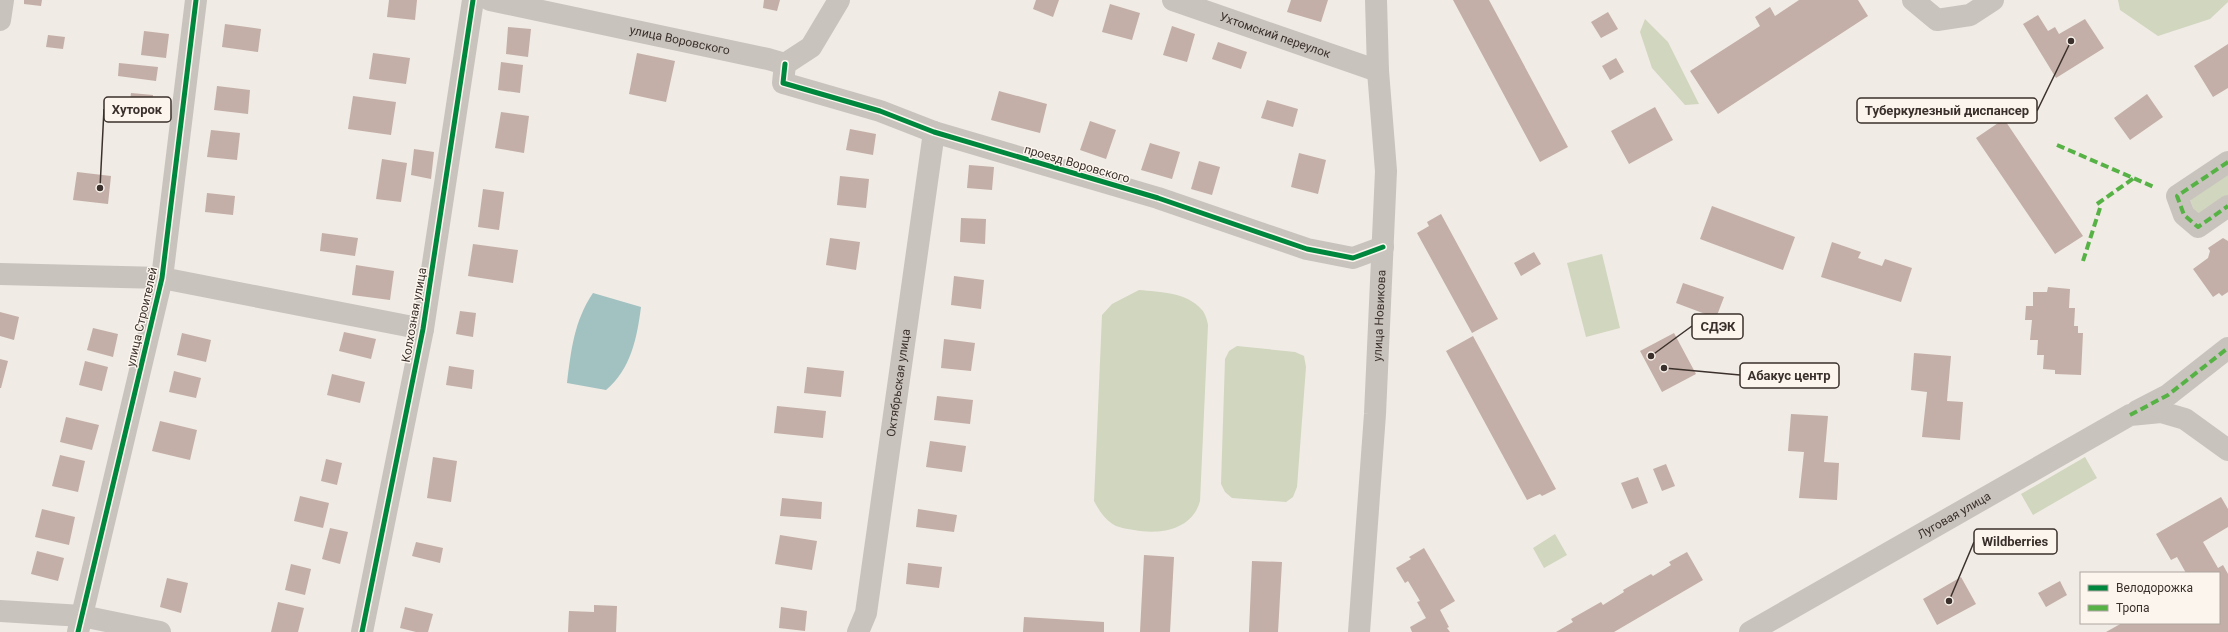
<svg xmlns="http://www.w3.org/2000/svg" width="2228" height="632" font-family="Roboto,sans-serif">
<style>
.green{fill:#d1d6bf}
.water{fill:#a1c2c1}
.building{fill:#c3afa7}
.lines{fill:none;stroke-linecap:round;stroke-linejoin:round}
.minor{stroke:#c9c3be;stroke-width:22}
.quiet{stroke:#57b246;stroke-width:4;stroke-dasharray:8 4;stroke-linecap:butt}
.cycleway-casing{stroke:#fbf5ee;stroke-width:8}
.cycleway{stroke:#00873e;stroke-width:5}
.labels{text-anchor:middle;dominant-baseline:central;stroke-width:3;stroke-linejoin:round;paint-order:stroke}
.street-label{font-size:12px;fill:#3b302b;stroke:#fbf5ee}
.leader{fill:none;stroke:#3b302b;stroke-width:1.5}
.callout-dot{fill:#3b302b;stroke:#fbf5ee;stroke-width:1.5}
.callout{fill:#fbf5ee;stroke:#3b302b;stroke-width:1.5}
.callout-label{font-size:13px;text-anchor:middle;font-weight:bold;fill:#3b302b}
</style>
<rect width="100%" height="100%" fill="#f0ebe5"/>
<!-- green -->
<path class="green" d="M2118 0H2228V2L2210 19 2158 36 2120 10Z
M1645 19 1668 42 1699 104 1685 105 1652 68 1640 32Z
M2218 173 2228 175V201L2207 216 2195 214 2188 193Z
M1602 254 1620 328 1586 337 1567 263Z
M1139 290C1160 292 1187 292 1202 310 1205 313 1207 320 1208 325L1200 501C1192 530 1160 535 1134 530 1128 529 1121 528 1116 526 1105 520 1100 512 1094 501L1102 315 1112 304Z
M1237 346 1295 352 1304 356 1306 367 1297 487 1293 497 1286 502 1232 498 1225 492 1221 484 1225 359 1229 351Z
M2085 457 2097 478 2033 515 2021 494Z
M1555 534 1567 555 1544 568 1533 548Z"/>
<!-- water -->
<path class="water" d="M593 293 641 307C637 338 631 369 606 390L567 383C571 351 574 321 593 293Z"/>
<!-- building -->
<path class="building" d="M24 0H42L41 6 24 4Z
M389 0H417L415 20 387 17Z
M764 0H780L777 11 763 8Z
M1036 0H1059L1053 17 1033 9Z
M1291 0H1328L1321 22 1287 12Z
M1453 0H1489L1568 147 1540 162Z
M1799 0H1858L1868 16 1718 114 1690 71 1760 26 1755 17 1770 7 1775 16Z
M1110 4 1140 13 1132 40 1102 32Z
M1608 12 1618 29 1601 38 1591 22Z
M2038 15 2048 31 2055 27 2059 34 2085 19 2104 48 2056 78 2023 24Z
M225 24 261 29 258 52 222 47Z
M1172 26 1195 34 1187 62 1163 55Z
M508 27 531 29 528 57 506 54Z
M144 31 169 34 166 58 141 55Z
M48 35 65 37 63 49 46 47Z
M1218 42 1247 52 1241 69 1212 59Z
M2228 44V88L2213 97 2194 66Z
M373 53 410 58 406 84 369 79Z
M637 53 675 61 666 102 629 94Z
M1616 58 1624 72 1610 80 1602 66Z
M501 62 523 65 520 93 498 90Z
M119 63 158 67 156 81 118 76Z
M217 86 250 90 248 114 214 110Z
M999 91 1047 104 1040 133 991 120Z
M131 93 153 95 150 121 128 118Z
M2147 94 2163 117 2130 140 2114 118Z
M353 96 396 102 391 135 348 129Z
M1267 100 1298 109 1293 127 1261 118Z
M1655 107 1673 140 1629 164 1611 131Z
M501 112 529 116 524 153 495 148Z
M2004 119 2083 236 2055 254 1976 138Z
M1090 121 1116 130 1106 159 1080 150Z
M850 129 876 134 873 155 846 150Z
M211 130 240 133 237 160 207 157Z
M1150 143 1180 152 1172 179 1141 170Z
M414 149 434 152 431 179 411 175Z
M1299 153 1326 160 1318 194 1291 187Z
M382 159 407 163 401 202 376 199Z
M1199 161 1220 167 1212 195 1191 189Z
M969 165 994 167 992 190 967 188Z
M77 172 111 176 108 204 73 200Z
M840 176 869 179 866 208 837 205Z
M483 189 504 192 499 230 478 227Z
M207 193 235 196 233 215 205 212Z
M1712 206 1795 237 1783 270 1700 239Z
M1441 214 1498 319 1472 333 1417 233 1429 226 1427 222Z
M961 218 986 219 985 244 960 242Z
M322 233 358 238 355 256 320 251Z
M830 238 860 242 856 270 826 265Z
M2223 238 2228 241V292L2222 296 2219 293 2213 297 2193 269 2208 258 2210 251 2208 248Z
M1832 242 1861 252 1858 258 1882 266 1885 259 1912 268 1901 302 1821 277Z
M473 244 518 250 513 283 468 276Z
M1534 252 1541 264 1521 276 1514 263Z
M356 265 394 271 390 300 352 295Z
M954 276 984 280 981 309 951 305Z
M1683 283 1724 297 1716 318 1676 303Z
M2048 287 2070 289 2069 308H2075L2074 326H2078V333H2083L2081 375 2055 374V370L2043 369 2044 355H2037L2038 340H2030L2032 320H2025L2026 306H2033V292H2047Z
M460 311 476 313 473 337 456 334Z
M0 312 19 317 14 340 0 336Z
M93 328 118 334 113 357 87 350Z
M344 332 376 339 371 359 339 351Z
M182 333 211 340 206 362 177 355Z
M1674 333 1696 374 1662 392 1640 351Z
M1473 336 1556 489 1542 496 1540 494 1527 500 1446 351Z
M944 339 975 343 971 371 941 368Z
M1914 353 1951 356 1947 401 1963 402 1960 440 1922 437 1927 392 1911 390Z
M0 359 8 361 1 388H0Z
M85 361 108 367 102 391 79 385Z
M449 366 474 370 472 389 446 385Z
M807 367 844 371 841 397 804 393Z
M174 371 201 378 196 398 169 392Z
M332 374 365 382 360 403 327 395Z
M937 396 973 400 970 424 934 420Z
M777 406 826 411 823 438 774 433Z
M1791 414 1828 416 1824 462 1839 463 1837 500 1799 498 1804 452 1788 451Z
M66 417 99 425 92 450 60 442Z
M160 421 197 430 190 460 152 451Z
M930 441 966 446 962 472 926 467Z
M60 455 85 461 78 492 52 486Z
M433 457 457 461 451 502 427 498Z
M326 459 342 463 337 485 321 481Z
M1666 464 1675 486 1662 491 1653 469Z
M1638 477 1648 503 1632 509 1621 483Z
M300 496 329 503 323 528 294 521Z
M2221 497 2228 509V527L2203 542 2218 568 2223 565 2228 574V632H2106L2122 623H2219V573H2186L2177 557 2171 560 2156 534Z
M782 498 822 502 821 519 780 516Z
M42 509 75 517 69 545 35 537Z
M918 509 957 515 954 532 916 527Z
M330 528 348 532 340 564 322 559Z
M780 535 817 541 812 570 775 564Z
M416 542 443 548 440 563 412 556Z
M1424 548 1455 601 1440 610 1449 627 1447 628 1450 632H1412L1410 627 1426 618 1417 602 1420 601 1408 581 1405 583 1396 568 1411 559 1409 557Z
M37 551 64 558 58 581 31 574Z
M1687 552 1703 580 1614 632H1556L1573 622 1571 619 1601 602 1603 605 1624 592 1623 590 1651 574 1653 576 1671 565 1669 562Z
M1144 555 1174 557 1170 632H1140Z
M1252 561 1282 562 1278 632H1249Z
M908 563 942 567 939 588 906 584Z
M291 564 311 569 305 595 285 590Z
M1961 577 1976 604 1937 625 1923 599Z
M167 578 188 583 181 613 160 607Z
M2060 581 2067 595 2046 607 2038 593Z
M278 602 304 608 298 632H271Z
M594 605 617 606 616 632H568L569 611 594 612Z
M405 607 433 614 428 632H416L400 628Z
M781 607 807 611 805 631 779 628Z
M1024 617 1104 622V632H1023Z"/>
<g class="lines">
<!-- minor -->
<g class="minor">
<path id="s1" d="M490 0 768 59 785 64 811 47 839 0"/>
<path id="s2" d="M1173 0 1378 71"/>
<path d="M1913 0 1937 20 1970 15 1993 0"/>
<path d="M0 20 3 0"/>
<path d="M785 64 783 83 880 111 934 132 1158 198 1307 249 1353 258 1383 247"/>
<path d="M2228 162 2177 196 2184 215 2198 227 2228 206"/>
<path d="M0 274 162 278 423 329"/>
<path d="M2137 411 2168 395 2228 348"/>
<path d="M0 611 82 616 160 632"/>
<path d="M78 632 162 278 196 0"/>
<path d="M362 632 423 329 473 0"/>
<path id="s3" d="M858 632 866 613 934 132"/>
<path id="s4" d="M1359 632 1375 414 1386 171 1378 71 1376 0"/>
<path id="s5" d="M1750 632 2130 415 2161 412 2185 419 2228 450"/>
</g>
<!-- quiet -->
<path class="quiet" d="M2057 145 2154 187
M2228 162 2177 196 2184 215 2198 227 2228 206
M2097 204 2134 178
M2083 261 2100 208
M2130 415 2168 395 2228 348"/>
<!-- cycleway casing -->
<g class="cycleway-casing">
<path id="cycleway" d="M785 64 783 83 880 111 934 132 1158 198 1307 249 1353 258 1383 247
M78 632 162 278 196 0
M362 632 423 329 473 0"/>
</g>
<!-- cycleway -->
<use href="#cycleway" class="cycleway"/>
</g>
<g class="labels">
<!-- street labels -->
<g class="street-label">
<text stroke="none"><textPath href="#s2" startOffset="108">Ухтомский переулок</textPath></text>
<text stroke="none"><textPath href="#s1" startOffset="194">улица Воровского</textPath></text>
<text transform="translate(1077 164) rotate(16)">проезд Воровского</text>
<text transform="translate(414 315) rotate(-80)">Колхозная улица</text>
<text stroke="none"><textPath href="#s4" startOffset="317">улица Новикова</textPath></text>
<text transform="translate(142 317) rotate(-77)">улица Строителей</text>
<text stroke="none"><textPath href="#s3" startOffset="253">Октябрьская улица</textPath></text>
<text stroke="none"><textPath href="#s5" startOffset="235">Луговая улица</textPath></text>
</g>
</g>
<!-- callouts -->
<path class="leader" d="M100 188L104 109M2071 41L2037 111M1651 356L1692 326M1664 368L1740 375M1949 601L1974 542"/>
<g class="callout-dot">
<circle cx="100" cy="188" r="4"/>
<circle cx="2071" cy="41" r="4"/>
<circle cx="1651" cy="356" r="4"/>
<circle cx="1664" cy="368" r="4"/>
<circle cx="1949" cy="601" r="4"/>
</g>
<g class="callout">
<rect x="104" y="97" width="67" height="25" rx="4"/>
<rect x="1857" y="98" width="180" height="25" rx="4"/>
<rect x="1692" y="314" width="51" height="25" rx="4"/>
<rect x="1740" y="363" width="99" height="25" rx="4"/>
<rect x="1974" y="529" width="83" height="25" rx="4"/>
</g>
<g class="callout-label">
<text x="137" y="114">Хуторок</text>
<text x="1947" y="115">Туберкулезный диспансер</text>
<text x="1718" y="331">СДЭК</text>
<text x="1789" y="380">Абакус центр</text>
<text x="2015" y="546">Wildberries</text>
</g>
<!-- legend -->
<rect x="2080" y="572" width="140" height="52" fill="#fbf5ee" stroke="#aea6a0"/>
<rect x="2088" y="585" width="20" height="6" fill="#00873e" stroke="#aea6a0"/>
<text x="2116" y="592" font-size="12" fill="#3b302b">Велодорожка</text>
<rect x="2088" y="605" width="20" height="6" fill="#57b246" stroke="#aea6a0"/>
<text x="2116" y="612" font-size="12" fill="#3b302b">Тропа</text>
</svg>
